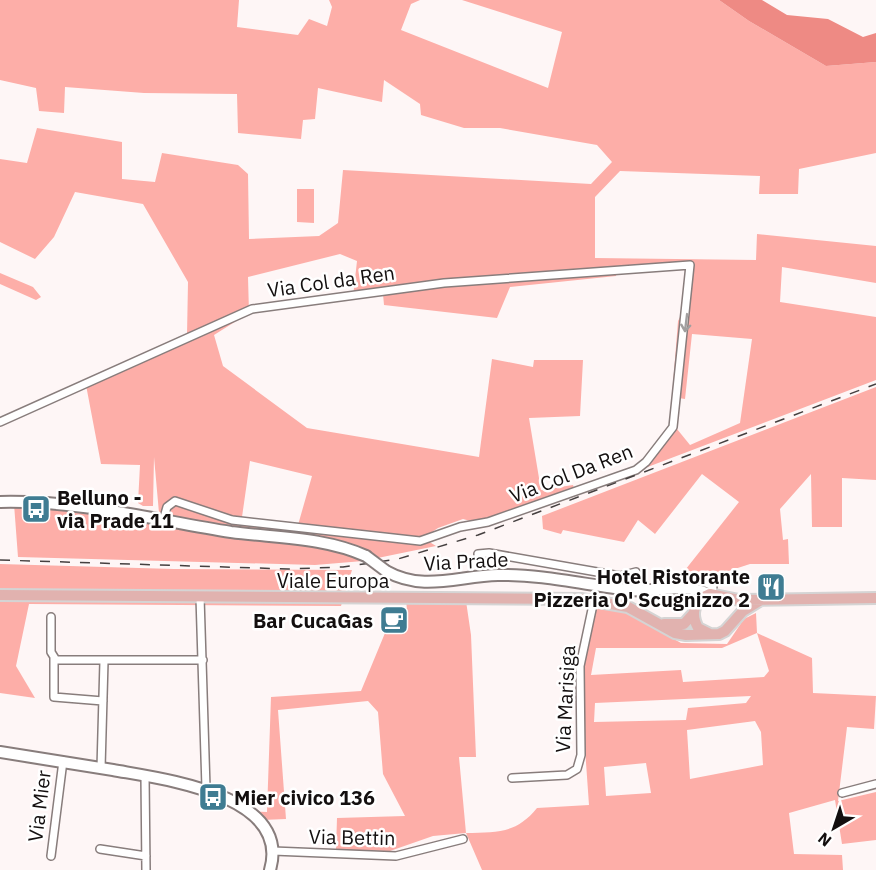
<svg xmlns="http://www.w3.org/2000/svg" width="876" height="870" font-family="'IBM Plex Sans',sans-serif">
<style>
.green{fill:#fdaea8;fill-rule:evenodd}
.water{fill:#ee8a84}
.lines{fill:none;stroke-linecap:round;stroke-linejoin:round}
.street-casing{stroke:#887d7c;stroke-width:10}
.secondary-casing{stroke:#887d7c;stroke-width:14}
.primary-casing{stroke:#d5d4d4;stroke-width:14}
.street{stroke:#fff;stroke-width:7}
.secondary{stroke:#fff;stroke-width:10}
.primary{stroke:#e1b2af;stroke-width:10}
.rail{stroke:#454040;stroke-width:1.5;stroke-dasharray:10 10;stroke-linecap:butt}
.secondary-bridge-casing{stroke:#887d7c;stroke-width:14;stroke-linecap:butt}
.secondary-bridge{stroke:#fff;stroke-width:10}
.oneway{stroke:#a19f9f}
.labels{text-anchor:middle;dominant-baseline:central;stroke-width:5;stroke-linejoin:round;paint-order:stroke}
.street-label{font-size:20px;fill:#130f0f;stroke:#fff}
.poi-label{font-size:20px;font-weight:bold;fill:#130f0f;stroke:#fff;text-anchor:start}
</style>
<rect width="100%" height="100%" fill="#fef6f6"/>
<!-- green -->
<path class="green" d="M0 0H239L237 27 298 35 309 19 327 26 332 7 329 0H420L411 4 401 30 548 88 562 32 462 0H719L749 21 826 66 876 62V153L799 169 798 194H759L760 176 620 171 595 197V258L756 260 757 234 876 246V283L782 267 780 302 876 317V380L645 468 677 429 690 445 740 423 752 339 692 334 685 399 672 397 678 321 690 298 692 266 617 269 616 276 510 287 497 318 384 305 383 294 353 297 357 261 340 254 248 277 249 313 214 335 223 366 307 428 479 457 492 359 533 367 534 360H583L580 416 529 418 541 490 573 485 576 495 489 526 463 519 438 528 423 538 436 546 363 561 315 565 18 557 14 504 62 508 160 524 154 457 153 506H143L138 503 140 465 101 464 86 385 187 335 188 282 143 204 75 192 54 237 35 259 0 242V159L27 163 37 128 122 142V179L155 182 162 153 238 165 248 174 249 239 319 236 338 223 343 170 591 184 612 162 597 145 500 128H464L421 115 420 104 384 80 382 102 318 88 315 119 303 120 301 139 238 133 237 94 144 93 65 87 64 113 39 111 36 88 0 80ZM250 461 312 476 298 525 242 517Z
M297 189H314V223L297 222Z
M0 273 33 287 41 297 36 300 0 284Z
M876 387V480L842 478V527H812L811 474 780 509 783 540 788 539 789 564H750L704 579H678L739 502 702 474 655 534 638 520 624 542 563 530 561 534 543 529 542 516Z
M0 564 174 569 352 570 341 606 29 604 16 666 35 698 0 693Z
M406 600 466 601 471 635 476 757H459L466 833C497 832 516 834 537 808L589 805 582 706V663L596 606 629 614 681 643 727 644 744 619 756 613 757 633 812 658 813 693 876 696 874 729 847 727 838 801 876 792V840L842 844 835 800 789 813 794 854 842 855 843 870H482L466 833 433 836 390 851 336 850 337 818 405 816 383 774 378 712 368 701 278 710 286 819 262 820 241 811 267 812 271 697 361 691 385 633 399 631 407 610ZM757 633 769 671 764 677 683 682 681 670 591 675 596 648H722ZM751 696 746 703 688 708 686 720 594 722 595 703ZM755 721 761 732 763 765 690 779 687 730ZM646 763 651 793 606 796 604 767Z"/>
<!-- water -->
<path class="water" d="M719 0H762L787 15 828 19 863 37 876 33V62L826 66 749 21Z"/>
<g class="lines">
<!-- street casing -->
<g class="street-casing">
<path id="street" d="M0 422 252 309 444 283 690 265 673 427 646 462 636 470 488 522 460 527 420 541 232 520 175 501 167 507 163 521
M478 554 489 553 620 576 636 572 639 576V590
M706 583 713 586 712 594
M200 597 206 788
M51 617V652L56 660H203
M54 658V697L103 701
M101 768 104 661
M145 776 146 870
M512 778 567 775 577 769 581 755 580 666 594 600
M842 793 876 784
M100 849 146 856
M273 851 396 856 463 839
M51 856 63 761"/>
</g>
<!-- secondary casing -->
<g class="secondary-casing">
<path id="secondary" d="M0 502C78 500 155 520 231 532 276 538 324 537 366 556
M386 571C423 592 458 576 498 575 542 574 586 585 629 590 660 593 680 582 710 594
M0 752C38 758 75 764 113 770 162 779 292 794 270 870"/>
</g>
<!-- primary casing -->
<g class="primary-casing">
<path id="primary" d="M0 595 581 599 628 607 675 633 686 635 719 634 725 631 743 611 761 600
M664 624H684L693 614
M710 634 698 628C690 613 694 600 710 594L739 600 876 598"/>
</g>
<!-- street -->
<use href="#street" class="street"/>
<!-- secondary -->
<use href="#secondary" class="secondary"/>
<!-- primary -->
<use href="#primary" class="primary"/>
<!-- rail -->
<path class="rail" d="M0 560 288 569 343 567 398 559 478 535 876 384"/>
<!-- secondary-bridge casing -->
<g class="secondary-bridge-casing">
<path id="secondary-bridge" d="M366 556 386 571"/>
</g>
<!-- secondary-bridge -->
<use href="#secondary-bridge" class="secondary-bridge"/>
</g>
<!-- one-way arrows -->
<defs><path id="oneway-shaft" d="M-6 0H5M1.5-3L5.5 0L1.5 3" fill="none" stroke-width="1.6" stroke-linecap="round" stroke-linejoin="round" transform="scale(1.5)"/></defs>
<use class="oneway" href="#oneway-shaft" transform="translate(686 323) rotate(97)"/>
<!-- icons -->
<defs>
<g id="bus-square" transform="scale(1.5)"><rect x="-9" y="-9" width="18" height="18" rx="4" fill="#3f7c92" stroke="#fff"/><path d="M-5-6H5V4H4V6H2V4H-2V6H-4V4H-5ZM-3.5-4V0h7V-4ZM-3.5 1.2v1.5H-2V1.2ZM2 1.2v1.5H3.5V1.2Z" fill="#fff"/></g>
<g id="restaurant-square" transform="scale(1.5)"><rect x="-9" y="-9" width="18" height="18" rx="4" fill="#3f7c92" stroke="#fff"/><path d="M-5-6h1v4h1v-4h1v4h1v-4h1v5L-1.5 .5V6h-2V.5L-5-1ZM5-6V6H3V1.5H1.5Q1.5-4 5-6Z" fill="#fff"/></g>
<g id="cafe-square" transform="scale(1.5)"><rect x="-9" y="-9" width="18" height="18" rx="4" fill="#3f7c92" stroke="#fff"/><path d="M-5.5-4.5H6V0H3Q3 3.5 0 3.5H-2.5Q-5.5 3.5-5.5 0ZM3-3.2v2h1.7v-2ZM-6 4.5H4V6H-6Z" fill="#fff"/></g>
</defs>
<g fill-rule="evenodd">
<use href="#bus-square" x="36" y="509"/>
<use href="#restaurant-square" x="771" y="587"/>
<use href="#cafe-square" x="394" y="620"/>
<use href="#bus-square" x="213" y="797"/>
</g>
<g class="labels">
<!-- street labels -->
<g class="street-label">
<text transform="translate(331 281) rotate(-8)">Via Col da Ren</text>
<text transform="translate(571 473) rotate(-21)">Via Col Da Ren</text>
<text transform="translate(466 561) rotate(-3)">Via Prade</text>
<text x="333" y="580">Viale Europa</text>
<text transform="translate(565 699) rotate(-87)">Via Marisiga</text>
<text transform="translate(39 806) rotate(-83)">Via Mier</text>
<text transform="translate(352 837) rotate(1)">Via Bettin</text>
</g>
<!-- poi labels -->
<g class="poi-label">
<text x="57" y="497">Belluno -<tspan x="57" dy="23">via Prade 11</tspan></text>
<text x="750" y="576" text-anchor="end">Hotel Ristorante<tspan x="750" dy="23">Pizzeria O' Scugnizzo 2</tspan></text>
<text x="373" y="620" text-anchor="end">Bar CucaGas</text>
<text x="234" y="797">Mier civico 136</text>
</g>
</g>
<!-- north arrow -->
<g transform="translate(834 828) rotate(219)" stroke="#ffffff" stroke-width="4.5" paint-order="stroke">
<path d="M0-4.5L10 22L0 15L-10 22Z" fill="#130f0f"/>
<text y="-9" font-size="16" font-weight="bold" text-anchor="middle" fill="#130f0f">N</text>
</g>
</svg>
